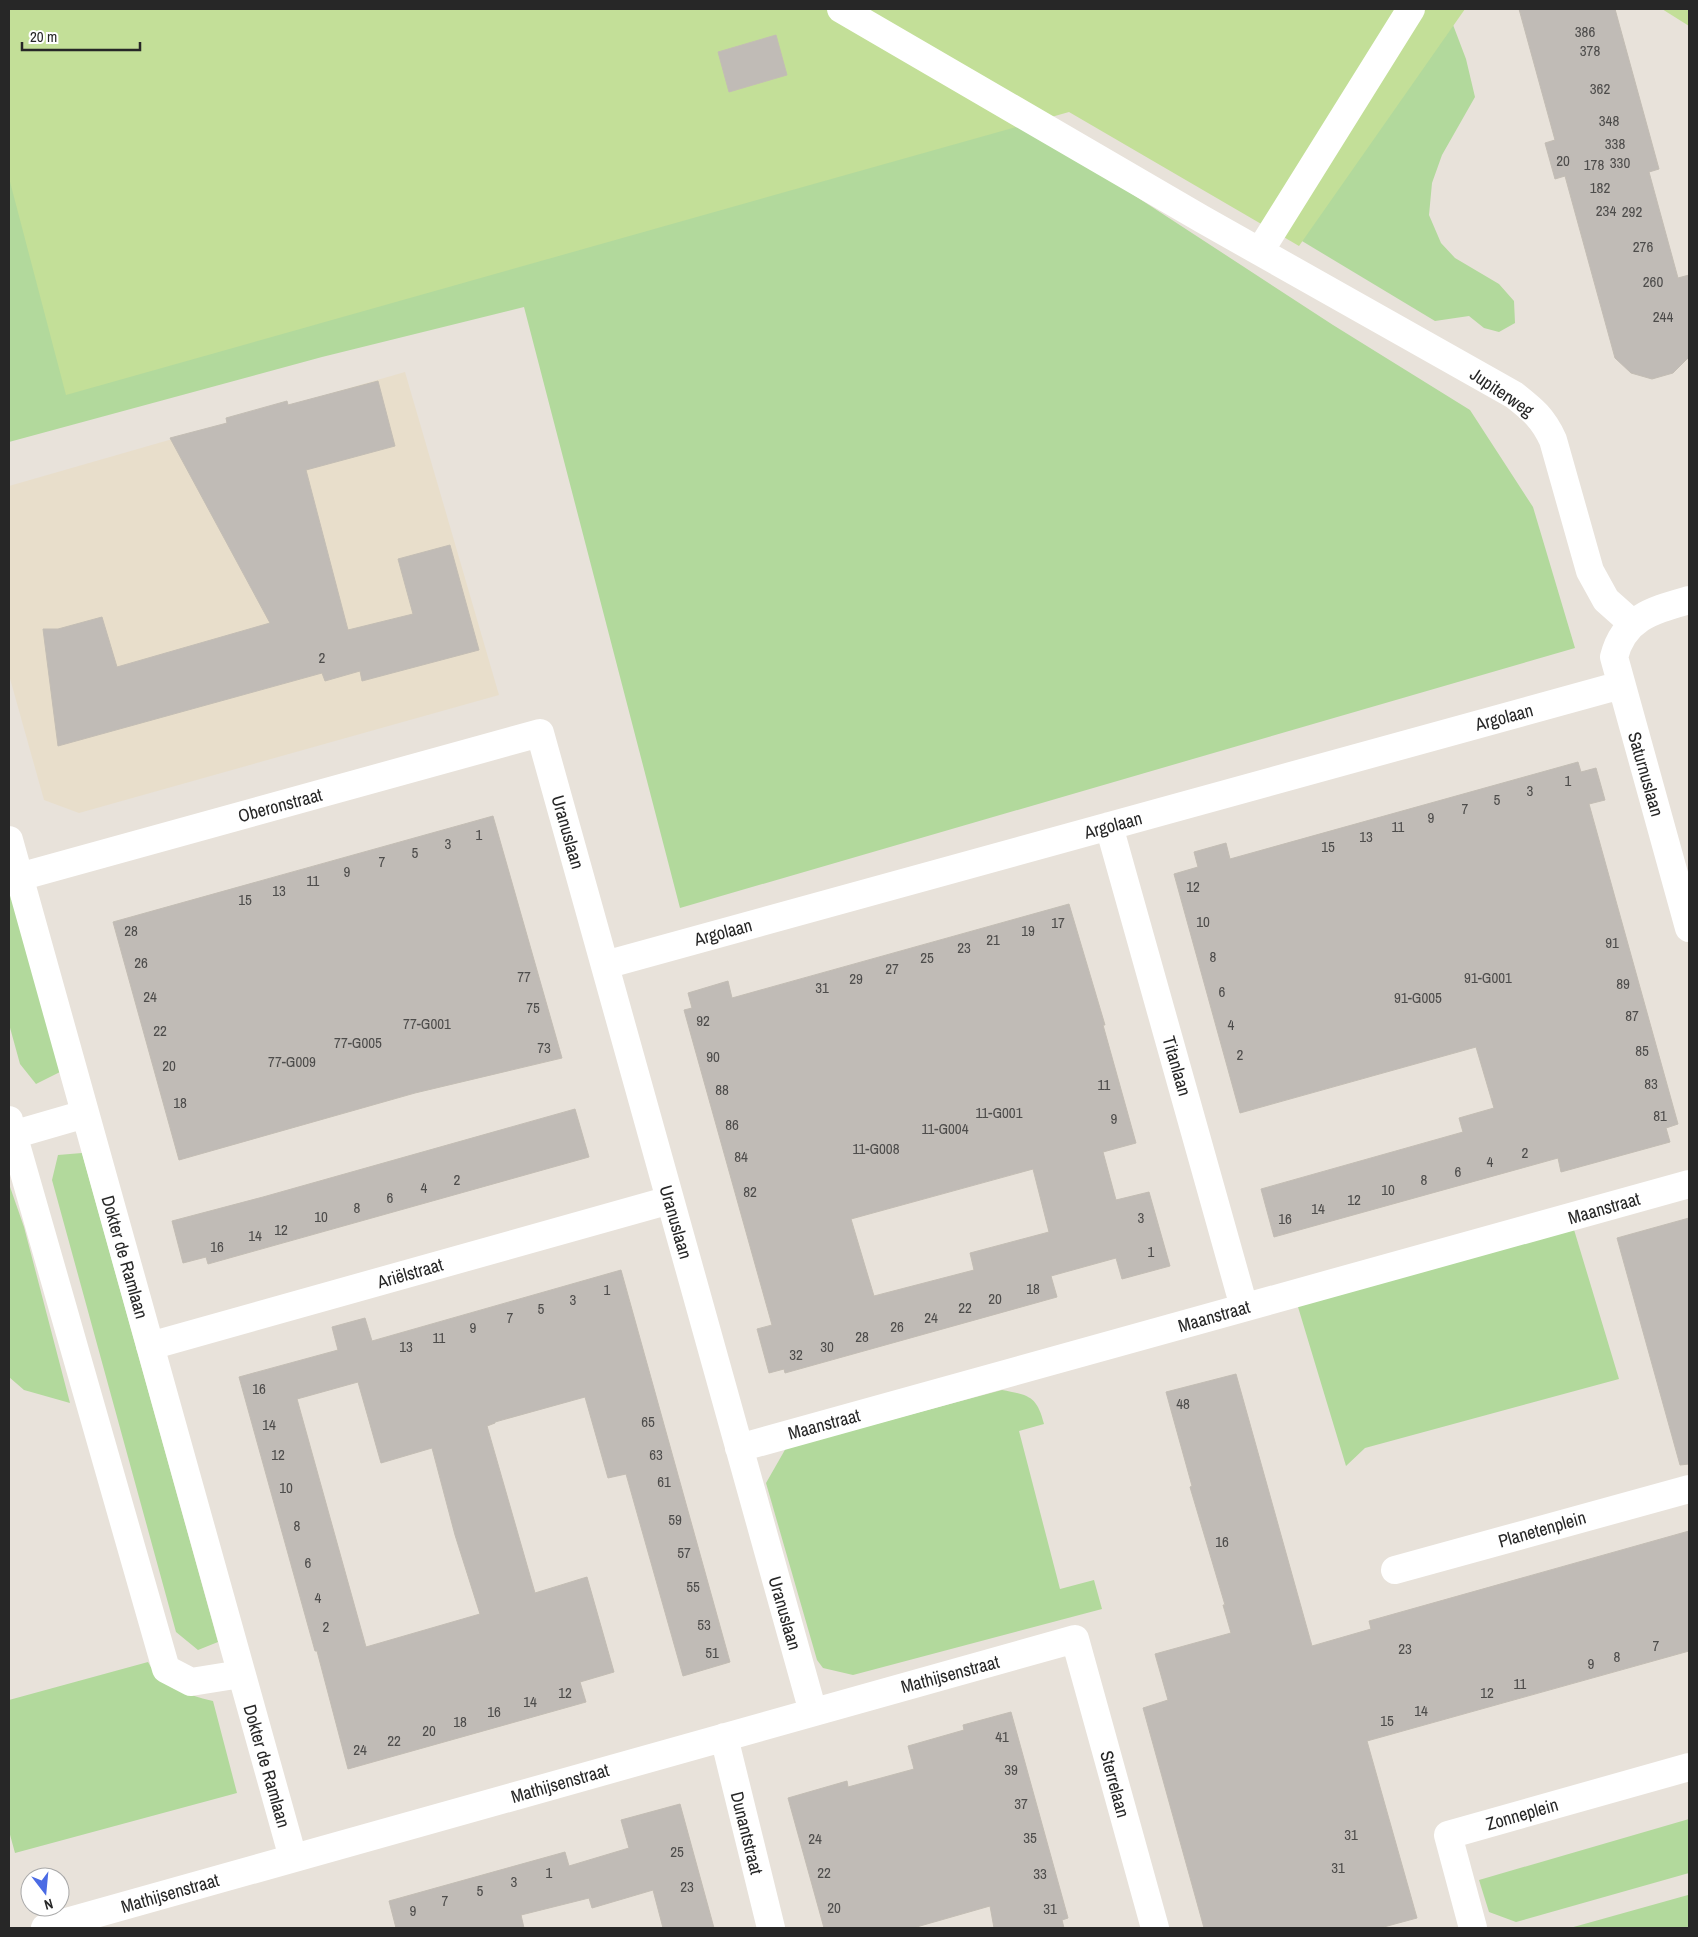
<svg xmlns="http://www.w3.org/2000/svg" width="1698" height="1937" font-family="'Archivo Narrow',sans-serif">
<style>
.education{fill:#e8decb}
.green{fill:#b2d99c}
.pitch{fill:#c3df98}
.building{fill:#c0bbb6;stroke:#c3bdb4;fill-rule:evenodd}
.lines{fill:none;stroke-linecap:round;stroke-linejoin:round}
.minor{stroke:#fff;stroke-width:28}
.labels{text-anchor:middle;dominant-baseline:central;stroke-width:4;stroke-linejoin:round;paint-order:stroke}
.number-label{font-size:15px;fill:#4d4c4b}
.street-label{font-size:18px;fill:#272727;stroke:#fff}
</style>
<rect width="100%" height="100%" fill="#e8e2da"/>
<!-- education -->
<path class="education" d="M405 372 499 695 79 813 44 800 9 675V486Z"/>
<!-- green -->
<path class="green" d="M628 9 1031 128 1333 325 1470 410 1533 507 1575 648 680 908 524 307 322 357 9 442V17Z
M1447 9 1466 59 1475 97 1442 155 1432 183 1429 215 1441 243 1455 258 1499 284 1514 301 1515 323 1499 332 1484 328 1469 316 1435 321 1292 235Z
M9 889 60 1072 36 1084 20 1064 9 1024Z
M82 1153 218 1642 198 1650 176 1632 52 1180 58 1155Z
M9 1184 24 1227 70 1403 24 1390 9 1377Z
M1572 1223 1619 1379 1365 1448 1346 1466 1295 1297Z
M1002 1390C1029 1395 1037 1396 1044 1424L1019 1431 1060 1589 1094 1580 1102 1609 853 1675 823 1668 817 1660 766 1483 786 1448Z
M148 1662C162 1688 185 1694 213 1701L237 1793 15 1853 9 1831V1700Z
M1689 1819V1873L1516 1922 1489 1912 1479 1880Z
M1688 1895 1689 1928H1570Z"/>
<!-- pitch -->
<path class="pitch" d="M9 9H1465L1299 246 1069 112 66 395 9 178Z
M1662 9H1689V26Z"/>
<!-- building -->
<path class="building" d="M1519 9H1615L1659 169 1649 172 1678 278 1689 275V357L1673 373 1652 379 1631 373 1615 358 1565 176 1555 179 1545 143 1555 140Z
M776 35 787 75 729 92 718 52Z
M378 381 395 446 306 470 348 630 413 614 398 559 450 545 479 650 362 681 360 671 325 681 322 673 58 746 43 629H58L102 617 117 667 270 623 170 438 227 423 226 418 287 401 288 405Z
M1578 762 1581 772 1596 768 1605 800 1589 804 1678 1124 1666 1128 1670 1142 1561 1172 1558 1158 1274 1237 1261 1189 1463 1132 1459 1118 1494 1108 1476 1047 1240 1113 1174 874 1198 867 1194 852 1226 843 1230 859Z
M493 816 562 1058 415 1093 179 1160 113 922Z
M1069 904 1105 1025H1103L1136 1143 1103 1152 1116 1200 1149 1192 1170 1266 1122 1279 1116 1258 1051 1276 1057 1297 785 1373 784 1369 769 1373 757 1329 772 1325 684 1010 692 1008 688 993 728 981 732 998ZM1033 1169 1049 1232 970 1253 974 1270 874 1296 851 1219Z
M575 1109 589 1157 208 1264 206 1257 183 1263 172 1221 263 1197Z
M1689 1218V1464L1680 1465 1617 1238Z
M621 1270 730 1662 683 1676 626 1474 608 1478 585 1397 495 1422V1423L487 1426 535 1593 587 1577 614 1672 580 1682 586 1702 348 1769 317 1651H315L239 1377 338 1350 332 1327 365 1318 372 1341ZM358 1382 381 1463 432 1448 455 1535 480 1614 366 1647 297 1399Z
M1236 1374 1312 1646 1371 1629 1369 1621 1689 1531V1651L1367 1741 1417 1918 1380 1928H1204L1143 1708 1168 1700 1155 1654 1231 1633 1223 1605H1225L1190 1487 1192 1486 1166 1392Z
M1011 1712 1068 1918 1062 1920 1064 1928H994L990 1906 913 1928H824L788 1798 847 1781 848 1787 914 1769 908 1746 964 1730 963 1725Z
M680 1804 714 1928H663L653 1890 592 1908 589 1898 521 1915 524 1928H396L389 1901 565 1852 569 1866 629 1848 621 1820Z"/>
<g class="lines">
<!-- minor -->
<path class="minor" d="M841 9 1202 219 1514 395C1533 410 1543 418 1553 440L1590 571 1606 600 1633 624
M1260 251 1411 9
M1689 600C1654 610 1624 617 1614 657L1689 928
M1109 826 1244 1307
M9 840 293 1858
M19 877 540 733 813 1712
M605 965 1621 685
M9 1120 166 1669 191 1682 241 1674
M9 1136 85 1114
M150 1346 670 1200
M739 1448 1689 1184
M1395 1570 1689 1489
M724 1737 771 1928
M45 1928 1075 1639 1155 1928
M1473 1928 1448 1835 1689 1767"/>
</g>
<g class="labels">
<!-- number labels -->
<g class="number-label">
<text x="1585" y="31">386</text>
<text x="1590" y="50">378</text>
<text x="1600" y="88">362</text>
<text x="1609" y="120">348</text>
<text x="1615" y="143">338</text>
<text x="1563" y="160">20</text>
<text x="1620" y="162">330</text>
<text x="1594" y="164">178</text>
<text x="1600" y="187">182</text>
<text x="1606" y="210">234</text>
<text x="1632" y="211">292</text>
<text x="1643" y="246">276</text>
<text x="1653" y="281">260</text>
<text x="1663" y="316">244</text>
<text x="322" y="657">2</text>
<text x="1568" y="780">1</text>
<text x="1530" y="790">3</text>
<text x="1497" y="799">5</text>
<text x="1465" y="808">7</text>
<text x="1431" y="817">9</text>
<text x="1398" y="826">11</text>
<text x="479" y="834">1</text>
<text x="1366" y="836">13</text>
<text x="448" y="843">3</text>
<text x="1328" y="846">15</text>
<text x="415" y="852">5</text>
<text x="382" y="861">7</text>
<text x="347" y="871">9</text>
<text x="313" y="880">11</text>
<text x="1193" y="886">12</text>
<text x="279" y="890">13</text>
<text x="245" y="899">15</text>
<text x="1203" y="921">10</text>
<text x="1058" y="922">17</text>
<text x="131" y="930">28</text>
<text x="1028" y="930">19</text>
<text x="993" y="939">21</text>
<text x="1612" y="942">91</text>
<text x="964" y="947">23</text>
<text x="1213" y="956">8</text>
<text x="927" y="957">25</text>
<text x="141" y="962">26</text>
<text x="892" y="968">27</text>
<text x="524" y="976">77</text>
<text x="1488" y="977">91-G001</text>
<text x="856" y="978">29</text>
<text x="1623" y="983">89</text>
<text x="822" y="987">31</text>
<text x="1222" y="991">6</text>
<text x="150" y="996">24</text>
<text x="1418" y="997">91-G005</text>
<text x="533" y="1007">75</text>
<text x="1632" y="1015">87</text>
<text x="703" y="1020">92</text>
<text x="427" y="1023">77-G001</text>
<text x="1231" y="1024">4</text>
<text x="160" y="1030">22</text>
<text x="358" y="1042">77-G005</text>
<text x="544" y="1047">73</text>
<text x="1642" y="1050">85</text>
<text x="1240" y="1054">2</text>
<text x="713" y="1056">90</text>
<text x="292" y="1061">77-G009</text>
<text x="169" y="1065">20</text>
<text x="1651" y="1083">83</text>
<text x="1104" y="1084">11</text>
<text x="722" y="1089">88</text>
<text x="180" y="1102">18</text>
<text x="999" y="1112">11-G001</text>
<text x="1660" y="1115">81</text>
<text x="1114" y="1118">9</text>
<text x="732" y="1124">86</text>
<text x="945" y="1128">11-G004</text>
<text x="876" y="1148">11-G008</text>
<text x="1525" y="1152">2</text>
<text x="741" y="1156">84</text>
<text x="1490" y="1161">4</text>
<text x="1458" y="1171">6</text>
<text x="457" y="1179">2</text>
<text x="1424" y="1179">8</text>
<text x="424" y="1187">4</text>
<text x="1388" y="1189">10</text>
<text x="750" y="1191">82</text>
<text x="390" y="1197">6</text>
<text x="1354" y="1199">12</text>
<text x="357" y="1207">8</text>
<text x="1318" y="1208">14</text>
<text x="321" y="1216">10</text>
<text x="1141" y="1217">3</text>
<text x="1285" y="1218">16</text>
<text x="281" y="1229">12</text>
<text x="255" y="1235">14</text>
<text x="217" y="1246">16</text>
<text x="1151" y="1251">1</text>
<text x="1033" y="1288">18</text>
<text x="607" y="1289">1</text>
<text x="995" y="1298">20</text>
<text x="573" y="1299">3</text>
<text x="965" y="1307">22</text>
<text x="541" y="1308">5</text>
<text x="510" y="1317">7</text>
<text x="931" y="1317">24</text>
<text x="897" y="1326">26</text>
<text x="473" y="1327">9</text>
<text x="862" y="1336">28</text>
<text x="439" y="1337">11</text>
<text x="406" y="1346">13</text>
<text x="827" y="1346">30</text>
<text x="796" y="1354">32</text>
<text x="259" y="1388">16</text>
<text x="1183" y="1403">48</text>
<text x="648" y="1421">65</text>
<text x="269" y="1424">14</text>
<text x="278" y="1454">12</text>
<text x="656" y="1454">63</text>
<text x="664" y="1481">61</text>
<text x="286" y="1487">10</text>
<text x="675" y="1519">59</text>
<text x="297" y="1525">8</text>
<text x="1222" y="1541">16</text>
<text x="684" y="1552">57</text>
<text x="308" y="1562">6</text>
<text x="693" y="1586">55</text>
<text x="318" y="1597">4</text>
<text x="704" y="1624">53</text>
<text x="326" y="1626">2</text>
<text x="1656" y="1645">7</text>
<text x="1405" y="1648">23</text>
<text x="712" y="1652">51</text>
<text x="1617" y="1656">8</text>
<text x="1591" y="1663">9</text>
<text x="1520" y="1683">11</text>
<text x="565" y="1692">12</text>
<text x="1487" y="1692">12</text>
<text x="530" y="1701">14</text>
<text x="1421" y="1710">14</text>
<text x="494" y="1711">16</text>
<text x="1387" y="1720">15</text>
<text x="460" y="1721">18</text>
<text x="429" y="1730">20</text>
<text x="1002" y="1736">41</text>
<text x="394" y="1740">22</text>
<text x="360" y="1749">24</text>
<text x="1011" y="1769">39</text>
<text x="1021" y="1803">37</text>
<text x="1351" y="1834">31</text>
<text x="1030" y="1837">35</text>
<text x="815" y="1838">24</text>
<text x="677" y="1851">25</text>
<text x="1338" y="1867">31</text>
<text x="549" y="1872">1</text>
<text x="824" y="1872">22</text>
<text x="1040" y="1873">33</text>
<text x="514" y="1881">3</text>
<text x="687" y="1886">23</text>
<text x="480" y="1890">5</text>
<text x="445" y="1900">7</text>
<text x="834" y="1907">20</text>
<text x="1050" y="1908">31</text>
<text x="413" y="1910">9</text>
</g>
<!-- street labels -->
<g class="street-label">
<text transform="translate(1502 392) rotate(34)">Jupiterweg</text>
<text transform="translate(1504 717) rotate(-15)">Argolaan</text>
<text transform="translate(1646 774) rotate(74)">Saturnuslaan</text>
<text transform="translate(280 805) rotate(-15)">Oberonstraat</text>
<text transform="translate(1113 825) rotate(-15)">Argolaan</text>
<text transform="translate(568 832) rotate(74)">Uranuslaan</text>
<text transform="translate(723 932) rotate(-15)">Argolaan</text>
<text transform="translate(1177 1066) rotate(74)">Titanlaan</text>
<text transform="translate(1604 1208) rotate(-16)">Maanstraat</text>
<text transform="translate(676 1222) rotate(74)">Uranuslaan</text>
<text transform="translate(125 1257) rotate(74)">Dokter de Ramlaan</text>
<text transform="translate(410 1273) rotate(-16)">Ariëlstraat</text>
<text transform="translate(1214 1316) rotate(-16)">Maanstraat</text>
<text transform="translate(824 1424) rotate(-15)">Maanstraat</text>
<text transform="translate(1542 1529) rotate(-16)">Planetenplein</text>
<text transform="translate(785 1613) rotate(74)">Uranuslaan</text>
<text transform="translate(950 1674) rotate(-15)">Mathijsenstraat</text>
<text transform="translate(267 1766) rotate(74)">Dokter de Ramlaan</text>
<text transform="translate(560 1783) rotate(-16)">Mathijsenstraat</text>
<text transform="translate(1115 1784) rotate(75)">Sterrelaan</text>
<text transform="translate(1522 1814) rotate(-16)">Zonneplein</text>
<text transform="translate(747 1833) rotate(76)">Dunantstraat</text>
<text transform="translate(170 1893) rotate(-16)">Mathijsenstraat</text>
</g>
</g>
<!-- border -->
<rect width="1698" height="1937" fill="none" stroke="#272727" stroke-width="20"/>
<!-- north arrow -->
<g transform="translate(45 1892) rotate(164)"><circle r="24" fill="#ffffff" stroke="#a9a9a9"/>
<path d="M0-4L9 19L0 12L-9 19Z" fill="#4b6be4"/>
<text y="-8" font-size="14" font-weight="bold" text-anchor="middle" fill="#272727">N</text>
</g>
<!-- scale -->
<path d="M22 42v8h118v-8" fill="none" stroke="#272727" stroke-width="2.5"/>
<text x="30" y="42" font-size="15" fill="#272727" stroke="#ffffff" stroke-width="4" paint-order="stroke">20 m</text>
</svg>
